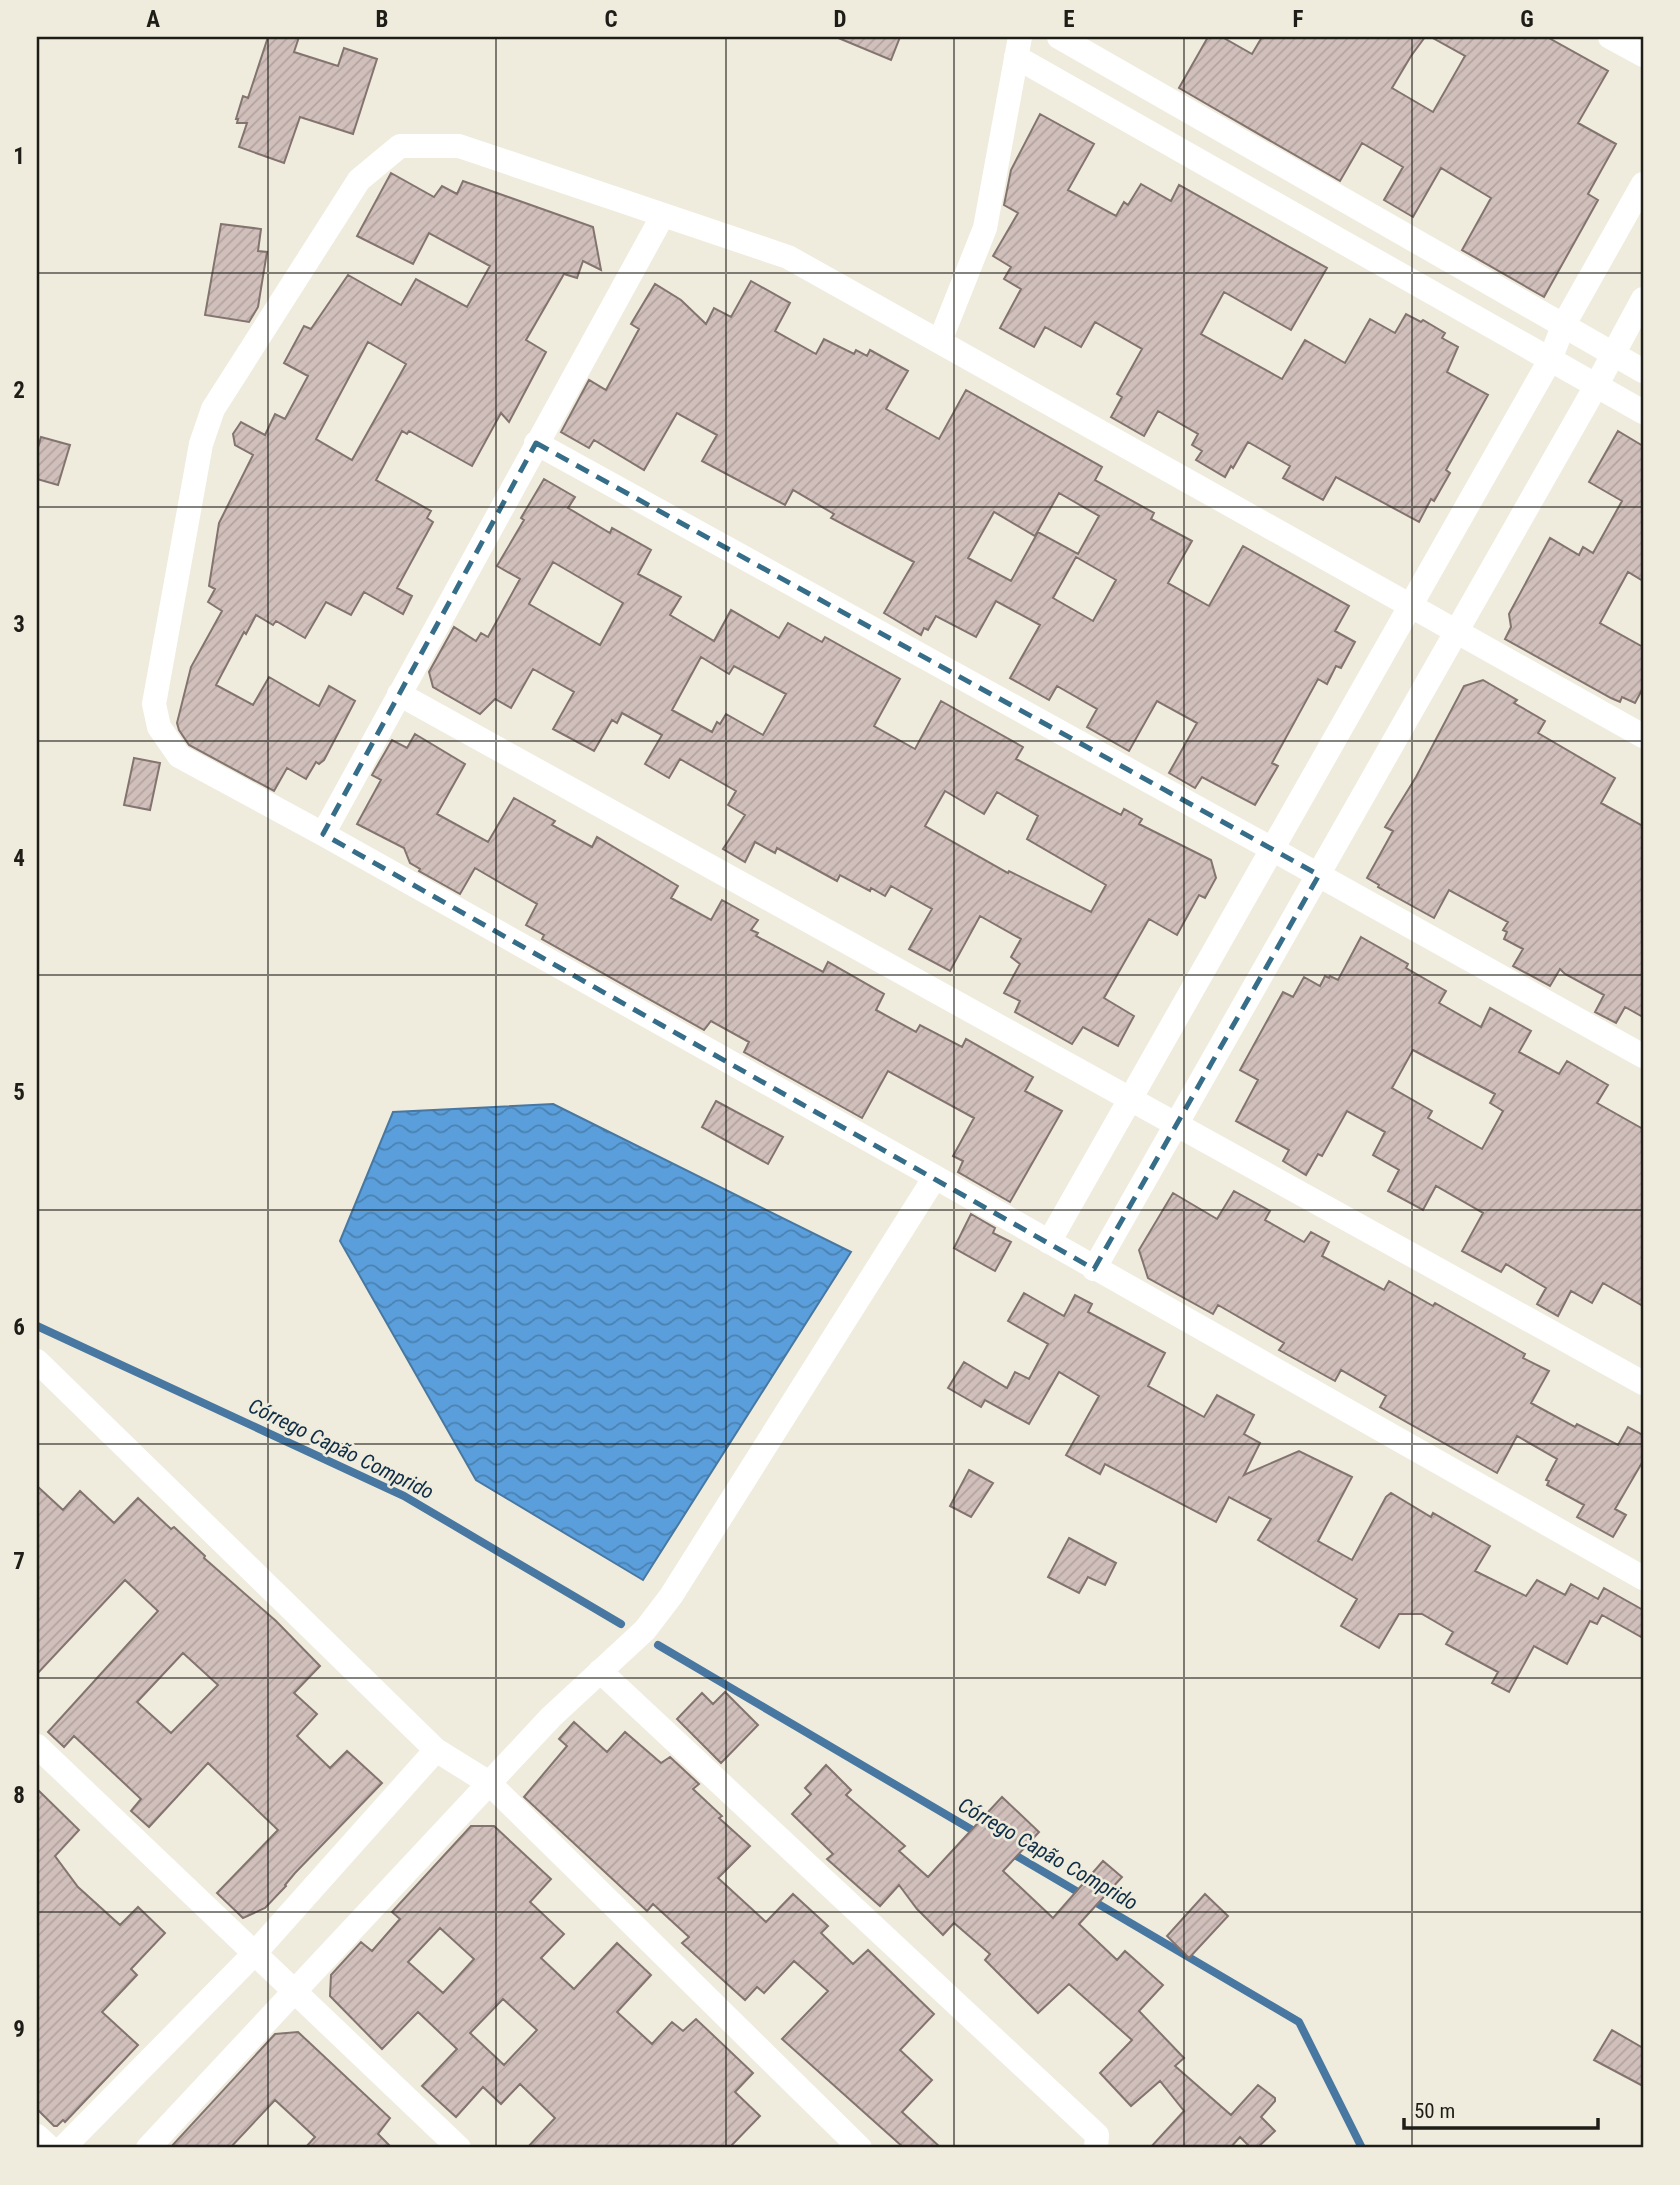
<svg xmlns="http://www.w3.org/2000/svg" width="1680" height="2185" font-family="'Roboto Condensed',sans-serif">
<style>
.water{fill:url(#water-waves);stroke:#4878a1;stroke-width:2}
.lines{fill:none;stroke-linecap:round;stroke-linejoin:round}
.stream{stroke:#4878a1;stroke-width:8}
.building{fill:url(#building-hatch);stroke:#837470;stroke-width:2;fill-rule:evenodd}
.minor{stroke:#fff;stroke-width:24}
.marked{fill:none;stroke:#366e89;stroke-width:5;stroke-dasharray:14 9;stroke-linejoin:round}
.grid{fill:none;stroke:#1e1d18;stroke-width:2;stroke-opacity:0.55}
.labels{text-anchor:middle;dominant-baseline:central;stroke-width:5;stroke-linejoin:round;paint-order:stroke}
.water-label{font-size:21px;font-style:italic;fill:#0f2d46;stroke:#efecdd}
.neatline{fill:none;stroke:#1e1d18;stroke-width:2.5}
.grid-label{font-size:23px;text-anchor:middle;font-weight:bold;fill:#1e1d18}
</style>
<defs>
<pattern id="water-waves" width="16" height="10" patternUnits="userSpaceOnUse" patternTransform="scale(1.75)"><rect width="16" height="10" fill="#5a9fdc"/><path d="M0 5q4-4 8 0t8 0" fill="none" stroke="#4a81b1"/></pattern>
<pattern id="building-hatch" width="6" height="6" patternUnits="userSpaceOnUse" patternTransform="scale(1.75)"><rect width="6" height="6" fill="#d0bfbb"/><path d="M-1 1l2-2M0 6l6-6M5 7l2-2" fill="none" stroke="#b2a4a0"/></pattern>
</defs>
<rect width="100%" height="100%" fill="#efecdd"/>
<!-- water -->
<path class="water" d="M553 1104 851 1252 643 1580 476 1480 340 1241 393 1112Z"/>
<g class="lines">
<!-- stream -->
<path class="stream" d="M37 1326 404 1496 621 1624
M658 1645 979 1834
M1008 1851 1299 2022 1362 2148"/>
</g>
<!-- building -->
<path class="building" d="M268 37H299L294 52 338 66 344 48 377 59 353 134 300 117 284 163 239 147 247 123H237L238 119H236L243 96 248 98Z
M836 37H900L891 60Z
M1208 37H1222L1252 54 1262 37H1425L1411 56 1392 88 1433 112 1465 56 1431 37H1547L1608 71 1578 123 1616 144 1588 194 1598 200 1544 297 1462 250 1491 198 1441 168 1413 217 1384 200 1403 167 1362 143 1340 181 1179 88Z
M1040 114 1094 144 1068 190 1116 216 1124 202 1128 205 1141 184 1171 201 1179 185 1327 268 1291 330 1224 292 1201 334 1282 379 1305 340 1345 363 1370 319 1395 333 1406 314 1421 322 1423 320 1445 333 1442 338 1458 347 1447 372 1488 395 1446 470 1450 473 1434 501 1431 499 1419 522 1336 477 1323 500 1283 478 1290 466 1248 442 1233 468 1231 466 1225 477 1196 460 1202 451 1192 445 1198 434 1158 411 1144 436 1111 417 1122 397 1117 394 1142 349 1095 322 1081 347 1045 327 1034 347 1000 328 1021 289 1004 279 1011 267 993 256 1018 213 1004 205 1011 170Z
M391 173 434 197 442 186 457 194 463 181 593 227 601 270 583 261 577 278 564 274 526 340 546 352 509 422 501 413 472 466 409 431 407 434 402 431 376 480 431 511 427 518 433 522 397 588 412 596 403 614 364 592 351 615 326 602 305 638 276 621 273 625 256 615 246 634 244 632 216 685 253 705 269 677 319 706 329 686 355 701 324 760 319 764 316 762 306 779 287 768 274 791 189 745 179 730 177 723 191 667 222 611 208 602 215 589 209 586 219 523 253 455 235 445 233 434 241 422 265 435 275 414 285 419 308 376 284 363 304 326 311 329 348 275 401 305 416 279 467 307 490 266 429 233 413 264 357 236ZM368 342 406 364 352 460 316 439Z
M221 224 261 229 258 251 267 252 258 307 249 322 205 315Z
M751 281 790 303 775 331 816 354 824 339 854 354 856 350 867 356 870 350 908 371 886 409 939 439 966 390 1102 467 1095 480 1154 513 1151 519 1192 541 1168 583 1209 606 1243 546 1349 606 1335 631 1355 642 1341 668 1336 666 1327 684 1318 679 1272 763 1278 766 1255 805 1202 777 1195 788 1169 773 1197 723 1157 701 1129 751 1087 727 1097 709 1057 686 1049 700 1010 678 1040 625 996 601 976 637 936 616 928 630 924 628 921 635 884 613 914 562 831 518 834 514 793 490 785 505 702 461 717 435 677 413 644 470 594 440 589 448 561 432 589 380 606 390 639 329 631 324 655 284 681 300 706 324 714 308 731 317ZM1059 493 1099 516 1078 554 1038 532 1011 581 968 558 994 512 1035 536ZM1076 557 1116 580 1093 621 1053 598Z
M1618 431 1643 446V581L1628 572 1600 623 1643 647V688L1635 703 1622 697 1620 702 1611 698 1505 639 1511 627 1509 614 1550 538 1579 555 1583 547 1593 553 1622 501 1589 482Z
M41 437 70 445 58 485 37 479V451Z
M544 479 575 497 568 508 610 533 612 528 651 550 638 574 681 597 670 615 714 641 731 610 779 638 788 623 822 642 825 637 900 679 874 726 915 749 941 701 1023 747 1016 759 1121 815 1124 809 1142 819 1139 824 1211 860 1216 878 1205 898 1199 895 1177 935 1149 919 1104 998 1134 1016 1118 1046 1083 1027 1072 1044 1015 1012 1020 1001 1004 993 1020 964 1011 957 1021 939 980 916 950 971 909 949 932 909 891 886 885 896 871 888 870 891 840 875 837 881 777 848 775 853 755 842 745 862 723 849 745 815 728 805 736 791 680 759 669 778 645 764 662 735 622 713 617 723 612 720 594 751 553 729 574 692 533 669 511 708 495 699 480 714 433 687 429 672 454 627 476 641 481 633 488 637 520 579 497 566 524 520 521 518ZM553 562 623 603 600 645 529 604ZM701 657 729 674 734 666 786 694 763 735 726 714 720 724 717 722 712 732 672 710ZM945 791 984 814 997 792 1038 816 1027 839 1106 885 1091 912 1009 871 1008 873 925 826Z
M1483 680 1517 700 1514 703 1545 721 1538 733 1615 778 1601 803 1643 826V1017L1625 1007 1616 1023 1595 1012 1604 995 1565 974 1560 969 1550 986 1513 966 1523 949 1504 939 1507 932 1503 930 1508 922 1449 890 1434 918 1378 887 1379 885 1367 878 1393 831 1385 827 1416 777 1464 686Z
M415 734 465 764 437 814 488 842 514 798 555 821 552 825 592 847 597 837 678 886 671 898 711 920 722 900 758 920 751 930 758 933 756 936 823 972 828 962 884 994 876 1010 916 1032 920 1025 962 1047 966 1039 1033 1077 1025 1091 1062 1111 1010 1202 958 1172 963 1161 953 1156 974 1118 888 1071 862 1118 744 1052 749 1042 711 1021 704 1030 542 939 544 935 526 925 537 904 475 868 460 894 419 871 420 869 410 863 404 848 357 824 381 780 372 775 392 740 407 748Z
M134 758 160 763 150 810 124 805Z
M1361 937 1408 964 1406 968 1446 991 1439 1003 1481 1027 1490 1008 1531 1031 1519 1052 1559 1074 1567 1061 1608 1085 1597 1103 1643 1129V1306L1603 1283 1592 1303 1571 1291 1558 1316 1537 1304 1546 1288 1506 1264 1501 1272 1462 1251 1483 1213 1436 1186 1423 1210 1388 1191 1399 1170 1373 1155 1385 1132 1347 1111 1322 1156 1318 1154 1306 1175 1283 1161 1289 1150 1236 1121 1258 1080 1240 1070 1283 992 1293 997 1304 977 1320 986 1325 976 1329 978 1330 976 1338 980ZM1413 1050 1495 1094 1490 1103 1503 1111 1482 1149 1428 1118 1432 1111 1392 1088Z
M716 1101 783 1137 768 1164 702 1127Z
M1234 1191 1270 1211 1265 1220 1304 1242 1311 1232 1329 1242 1322 1256 1384 1290 1389 1281 1433 1306 1435 1303 1525 1354 1523 1358 1549 1371 1531 1403 1575 1427 1577 1424 1618 1445 1628 1427 1643 1435V1461L1615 1509 1626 1515 1613 1537 1577 1517 1584 1505 1547 1485 1549 1481 1546 1480 1557 1459 1517 1436 1497 1473 1380 1407 1386 1396 1341 1370 1335 1381 1279 1350 1284 1343 1218 1305 1213 1314 1148 1278 1139 1250 1173 1193 1217 1219Z
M971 1214 995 1228 993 1233 1011 1242 995 1271 954 1248Z
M1024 1293 1064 1316 1075 1295 1092 1304 1088 1312 1165 1353 1148 1386 1204 1417 1217 1395 1254 1415 1244 1434 1260 1443 1244 1475 1299 1451 1352 1477 1318 1541 1352 1560 1386 1497 1391 1493 1431 1517 1433 1513 1490 1546 1475 1571 1526 1596 1537 1580 1565 1595 1571 1584 1598 1599 1604 1588 1643 1610V1638L1602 1615 1597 1624 1590 1621 1567 1664 1534 1646 1509 1692 1492 1683 1498 1672 1446 1644 1453 1632 1422 1614H1399L1379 1648 1341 1626 1357 1599 1258 1540 1271 1519 1229 1497 1216 1522 1105 1464 1100 1474 1066 1455 1099 1396 1059 1372 1029 1424 985 1400 981 1407 948 1388 964 1362 1007 1388 1015 1372 1029 1379 1048 1344 1008 1321Z
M969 1470 993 1483 971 1517 950 1506Z
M37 1486 63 1510 80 1491 114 1523 138 1498 171 1529 174 1527 205 1556 204 1558 276 1621 320 1666 294 1693 317 1714 297 1736 330 1768 347 1751 382 1783 295 1873 285 1885 286 1886 265 1908 243 1918 217 1893 278 1830 208 1763 149 1827 131 1811 141 1799 74 1736 64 1747 48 1732 158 1611 125 1580 37 1674ZM183 1653 218 1685 171 1733 137 1702Z
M1069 1538 1116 1563 1105 1585 1088 1577 1079 1593 1048 1577Z
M725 1692 758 1725 721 1763 677 1719 702 1693 713 1704Z
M574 1722 607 1752 625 1732 661 1763 670 1757 699 1784 693 1789 722 1816 719 1818 750 1846 718 1878 766 1922 793 1894 828 1926 821 1933 853 1964 868 1950 934 2014 900 2050 932 2080 902 2112 941 2148H904L782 2039 828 1991 794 1961 764 1993 757 1987 745 2000 682 1943 689 1937 653 1904 647 1911 524 1797 567 1746 559 1739Z
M826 1765 851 1790 846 1795 905 1846 899 1851 928 1877 1002 1797 1039 1832 1003 1871 1053 1918 1103 1861 1122 1877 1079 1924 1117 1960 1125 1951 1163 1985 1139 2011 1184 2058 1175 2066 1231 2115 1258 2085 1275 2098V2101L1261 2117 1275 2131 1257 2148H1251L1240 2137 1230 2148H1150L1184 2111 1160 2081 1131 2106 1100 2073 1132 2040 1069 1984 1038 2013 985 1960 990 1954 954 1923 943 1935 917 1909 899 1885 880 1906 827 1859 833 1854 792 1814 811 1794 805 1788Z
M37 1789 79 1830 55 1856 78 1887 120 1925 138 1907 165 1933 131 1969 137 1975 102 2012 138 2045 65 2122 63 2120 57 2126H54L37 2109Z
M471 1826H494L551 1879 530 1902 564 1934 541 1958 574 1989 617 1943 651 1975 617 2012 652 2044 672 2022 683 2031 696 2019 753 2073 735 2092 760 2116 729 2148H527L555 2118 520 2084 501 2104 483 2087 456 2117 422 2086 457 2049 418 2012 382 2049 330 1996 331 1975 361 1942 372 1951 400 1919 392 1912ZM440 1928 474 1959 443 1993 408 1962ZM503 1999 537 2030 504 2065 470 2033Z
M1205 1894 1228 1916 1189 1958 1167 1936Z
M1612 2030 1643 2048V2086L1594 2060Z
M298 2032 390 2118 378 2134 392 2148H305L315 2137 275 2100 230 2148H170L275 2034Z"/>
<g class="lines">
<!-- minor -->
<path class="minor" d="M1059 37 1643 371
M1610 37 1643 55
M1016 57 1643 412
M940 341 985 228 1020 37
M536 443 1272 849 1643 1056
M399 694 1643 1383
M1643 736 788 257 459 146H400L359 180 213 409 201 444 154 704 159 727 179 756 323 834 935 1177 1643 1578
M323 834 663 215
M1049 1242 1550 360 1563 326 1643 184
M1094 1269 1596 386 1643 299
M37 1361 436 1750 489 1783 860 2148
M600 1671 1097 2135 1096 2148
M37 1746 459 2148
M37 2136 50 2148
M63 2148 254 1954 436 1750
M148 2148 551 1717 645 1630 671 1596 935 1177"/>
</g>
<!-- marked area -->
<path class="marked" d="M536 443 1319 875 1094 1269 323 834Z"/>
<!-- grid -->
<path class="grid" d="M268 37V2148M496 37V2148M726 37V2148M954 37V2148M1184 37V2148M1412 37V2148M37 273H1643M37 507H1643M37 741H1643M37 975H1643M37 1210H1643M37 1444H1643M37 1678H1643M37 1912H1643"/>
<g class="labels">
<!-- water labels -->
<g class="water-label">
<text transform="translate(341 1449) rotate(26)">Córrego Capão Comprido</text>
<text transform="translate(1048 1854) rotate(30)">Córrego Capão Comprido</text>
</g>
</g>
<!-- border -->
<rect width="1680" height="2185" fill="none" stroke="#efecdd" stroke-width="77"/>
<!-- scale -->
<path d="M1404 2118v10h194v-10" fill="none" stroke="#1e1d18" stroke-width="3.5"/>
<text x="1414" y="2118" font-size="21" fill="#1e1d18" stroke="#efecdd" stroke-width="5" paint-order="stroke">50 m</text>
<rect x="38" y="38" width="1604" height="2108" class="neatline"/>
<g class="grid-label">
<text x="153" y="27">A</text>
<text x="382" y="27">B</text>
<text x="611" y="27">C</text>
<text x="840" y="27">D</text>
<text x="1069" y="27">E</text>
<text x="1298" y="27">F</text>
<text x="1527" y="27">G</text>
<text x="19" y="164">1</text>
<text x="19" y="398">2</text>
<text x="19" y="632">3</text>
<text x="19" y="866">4</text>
<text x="19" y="1100">5</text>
<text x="19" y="1335">6</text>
<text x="19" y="1569">7</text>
<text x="19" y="1803">8</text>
<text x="19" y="2037">9</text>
</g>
</svg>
